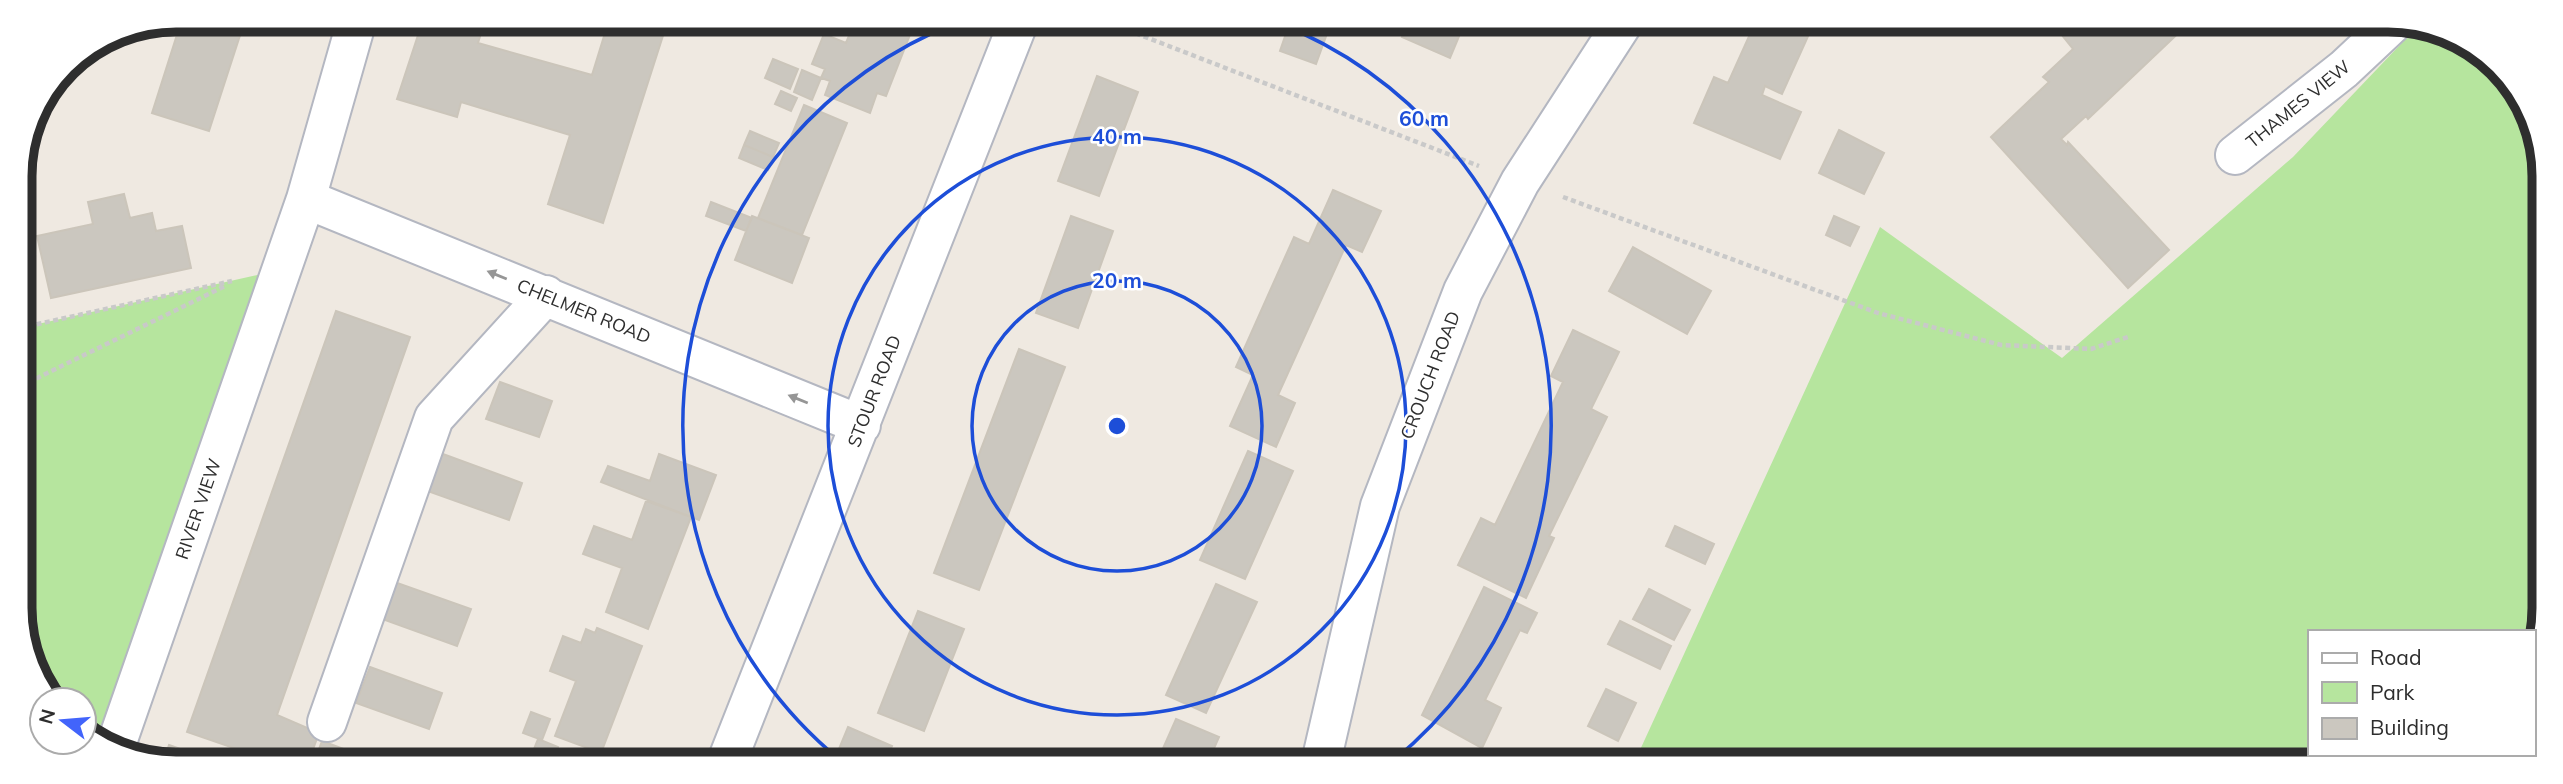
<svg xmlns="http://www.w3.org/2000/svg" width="2563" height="784" font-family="Mulish,sans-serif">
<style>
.green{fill:#b6e59e}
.building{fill:#cbc7bf;stroke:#cbc5ba;stroke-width:2}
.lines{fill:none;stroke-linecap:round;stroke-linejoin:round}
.minor-casing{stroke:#b4b7c1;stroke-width:42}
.path{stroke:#c9c9c9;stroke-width:4.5;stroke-dasharray:5 3.5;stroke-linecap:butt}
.minor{stroke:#fff;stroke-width:38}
.oneway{fill:#969696}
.ring{fill:none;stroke:#1d4ed8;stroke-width:3.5}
.labels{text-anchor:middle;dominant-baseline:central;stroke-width:5;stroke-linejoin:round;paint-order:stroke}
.street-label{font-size:18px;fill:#2e2e2e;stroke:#fff}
.rim{fill:none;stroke:#2e2e2e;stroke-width:9}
.centre{fill:#1d4ed8;stroke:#fff;stroke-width:3.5}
.ring-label{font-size:21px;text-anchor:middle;font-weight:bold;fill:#1d4ed8;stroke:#fff;stroke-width:5;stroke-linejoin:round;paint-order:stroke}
</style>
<rect width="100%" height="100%" fill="#efe9e1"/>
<!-- green -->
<path class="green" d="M2420 24H2427L2498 65 2541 146 2539 648 2533 656V632H2309V754H2424L2397 764 1634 763 1880 227 2062 358 2293 157Z
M280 270 115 748 84 730V700H55L22 638 20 328Z"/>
<!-- building -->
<path class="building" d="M182 19 245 20 209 131 152 113Z
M423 20H485L478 43 592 75 609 20H668L603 223 548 204 570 135 461 102 457 117 397 99Z
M855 21H908L907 24 913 27 886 96 877 93 870 113 825 95 830 81 821 78 825 69 812 64 824 34 846 43Z
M1290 22H1314L1329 28 1316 64 1280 51Z
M1409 22H1465L1450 58 1402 37Z
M1755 23H1814L1782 94 1765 86 1762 95 1801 112 1780 159 1694 123 1714 77 1728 83Z
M2053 24H2104L2107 27 2110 24H2188L2088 119 2086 116 2061 139 2067 145 2068 142 2169 250 2128 288 1991 137 2049 82 2043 77 2073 49Z
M773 59 798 69 790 89 765 78Z
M802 70 821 78 812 100 794 92Z
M1097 76 1138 92 1099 196 1058 181Z
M781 91 797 98 791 111 775 104Z
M804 105 847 123 802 235 758 218Z
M1839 130 1884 153 1864 194 1819 173Z
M750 131 779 143 773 157 744 145Z
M744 145 773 157 768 170 739 158Z
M1333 190 1381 211 1362 252 1346 245 1278 395 1295 403 1276 447 1230 426 1253 375 1236 367 1294 237 1309 244Z
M124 194 130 218 152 213 156 231 182 226 191 268 51 298 37 236 93 224 88 202Z
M711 202 752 218 746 231 706 216Z
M752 216 809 238 792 283 735 260Z
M1071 216 1113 231 1078 328 1036 313Z
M1834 216 1859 227 1850 246 1826 235Z
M1633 247 1711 291 1687 334 1609 291Z
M20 265 28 301 20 303Z
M336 311 410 337 277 715 319 733 309 760H260V757L187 732Z
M1573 330 1619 352 1591 409 1607 417 1549 536 1554 538 1526 598 1458 565 1481 518 1495 525 1563 382 1551 376Z
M1019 349 1065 367 979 590 934 573Z
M500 382 552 401 539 437 486 419Z
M432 450 522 483 509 520 419 488Z
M1248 451 1293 471 1245 579 1200 560Z
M659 454 716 475 699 520 601 482 608 466 650 481Z
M646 501 691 517 648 629 606 612 622 568 583 554 594 526 632 540Z
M1675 526 1714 544 1705 564 1666 546Z
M383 578 471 609 457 646 371 615Z
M1216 584 1257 602 1206 713 1166 695Z
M1484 587 1537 613 1527 633 1520 630 1485 700 1501 708 1482 748 1422 715Z
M1649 589 1690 610 1674 640 1633 619Z
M918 611 964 629 924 731 878 713Z
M1620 621 1671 646 1660 669 1608 644Z
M597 628 642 646 601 753 555 736 576 681 550 671 563 636 581 643 586 629 595 633Z
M370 667 442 693 429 729 356 703Z
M1606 689 1636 703 1618 741 1588 726Z
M531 712 550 719 542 740 523 733Z
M1176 719 1219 737 1208 762H1157Z
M848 727 892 746 886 761H834Z
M538 739 558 747 553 760 530 759Z
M322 741 373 760H315Z
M169 745 211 760H164Z
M1439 755 1454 762H1435Z"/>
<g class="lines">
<!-- minor casing -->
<g class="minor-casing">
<path id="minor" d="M2235 155 2344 69 2392 24
M306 199 861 425
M327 722 434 418 546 295
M115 748 306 199 357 20
M727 761 1019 21
M1321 762 1380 506 1463 291 1520 182 1623 23"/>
</g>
<!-- path -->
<path class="path" d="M1104 21 1479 166
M1563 197 1878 313 2001 345 2091 349 2131 336
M20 328 232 281
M21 386 227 285"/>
<!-- minor -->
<use href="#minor" class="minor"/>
</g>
<!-- one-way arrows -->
<defs><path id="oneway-solid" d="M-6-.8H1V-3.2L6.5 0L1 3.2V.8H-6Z" transform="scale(1.75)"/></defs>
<g class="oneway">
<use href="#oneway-solid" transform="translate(497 275) rotate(-158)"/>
<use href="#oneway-solid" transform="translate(798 399) rotate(-158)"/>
</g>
<!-- distance rings -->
<g class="ring">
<circle cx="1117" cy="426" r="145"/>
<circle cx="1117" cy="426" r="289"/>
<path d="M841 761A434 434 0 0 1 958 22M1276 22A434 434 0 0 1 1393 761"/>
</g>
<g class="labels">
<!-- street labels -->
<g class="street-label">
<text transform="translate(2298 104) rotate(-39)">THAMES VIEW</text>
<text transform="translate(584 311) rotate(22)">CHELMER ROAD</text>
<text transform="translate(1430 375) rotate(-69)">CROUCH ROAD</text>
<text transform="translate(874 391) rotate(-69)">STOUR ROAD</text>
<text transform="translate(198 509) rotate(-71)">RIVER VIEW</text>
</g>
</g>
<!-- crop -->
<path d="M0 0H2563V784H0ZM176 32H2388A144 144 0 0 1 2532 176V608A144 144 0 0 1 2388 752H176A144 144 0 0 1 32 608V176A144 144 0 0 1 176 32Z" fill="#fff" fill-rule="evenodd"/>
<path class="rim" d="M176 32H2388A144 144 0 0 1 2532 176V608A144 144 0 0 1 2388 752H176A144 144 0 0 1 32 608V176A144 144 0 0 1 176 32Z"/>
<circle cx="1117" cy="426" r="10" class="centre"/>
<g class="ring-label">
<text x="1424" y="126">60 m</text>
<text x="1117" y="144">40 m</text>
<text x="1117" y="288">20 m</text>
</g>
<!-- legend -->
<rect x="2308" y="630" width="228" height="126" fill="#ffffff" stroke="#ababab" stroke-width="2"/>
<rect x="2322" y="653" width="35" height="10" fill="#ffffff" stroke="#ababab" stroke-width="2"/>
<text x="2370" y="665" font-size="21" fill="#2e2e2e">Road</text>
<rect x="2322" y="682" width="35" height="21" fill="#b6e59e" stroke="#ababab" stroke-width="2"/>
<text x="2370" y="700" font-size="21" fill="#2e2e2e">Park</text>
<rect x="2322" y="718" width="35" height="21" fill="#cbc7bf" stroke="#ababab" stroke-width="2"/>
<text x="2370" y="735" font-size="21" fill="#2e2e2e">Building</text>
<!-- north arrow -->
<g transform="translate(63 721) rotate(286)"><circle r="33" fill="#ffffff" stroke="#ababab" stroke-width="2"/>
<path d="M0-5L12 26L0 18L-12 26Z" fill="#4264fb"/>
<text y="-10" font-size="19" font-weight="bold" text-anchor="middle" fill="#2e2e2e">N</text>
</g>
</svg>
